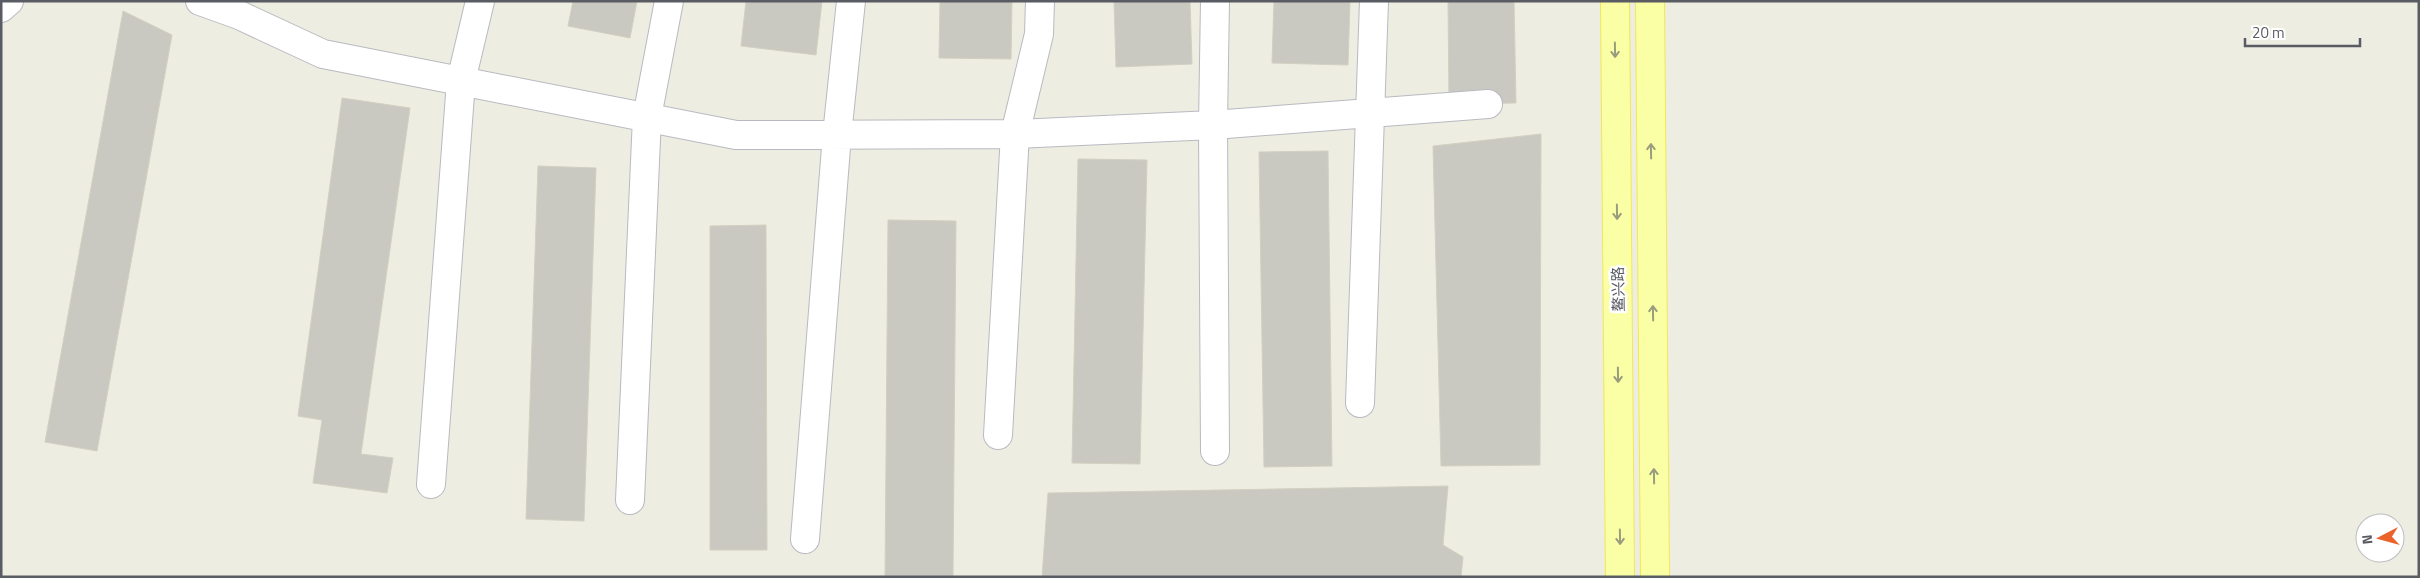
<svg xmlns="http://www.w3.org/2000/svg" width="2420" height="578" font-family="'Titillium Web','Noto Sans SC',sans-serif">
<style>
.building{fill:#cac9c1;stroke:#d2d0c0}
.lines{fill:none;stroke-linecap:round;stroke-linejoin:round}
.minor-casing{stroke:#b9bac1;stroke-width:30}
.major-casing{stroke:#f2e855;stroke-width:30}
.minor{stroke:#fff;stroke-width:28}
.major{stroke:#faffa5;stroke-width:28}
.oneway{stroke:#9a9d7d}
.labels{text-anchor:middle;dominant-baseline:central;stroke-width:5;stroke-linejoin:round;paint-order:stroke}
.street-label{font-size:15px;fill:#5a5c63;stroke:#fff}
</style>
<rect width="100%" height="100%" fill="#edede2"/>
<!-- building -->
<path class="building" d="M573 1H637L630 38 568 26Z
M746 1H822L816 55 741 46Z
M940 1H1012L1011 59 939 58Z
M1114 1H1190L1192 64 1116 67Z
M1274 1H1350L1348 65 1272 63Z
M1448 1H1514L1516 103 1449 104Z
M123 11 172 35 97 451 45 442Z
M342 98 410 108 361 454 393 458 387 493 313 483 322 420 298 416Z
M1541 134 1540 465 1441 466 1433 146Z
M1328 151 1332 466 1264 467 1259 152Z
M1078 159 1147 160 1140 464 1072 463Z
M538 166 596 168 584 521 526 519Z
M888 220 956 221 953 577H885Z
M766 225 767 550H710V226Z
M1448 486 1443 545 1463 557 1461 577H1042L1048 493Z"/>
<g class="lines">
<!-- minor casing -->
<g class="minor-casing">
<path id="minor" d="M200 1 239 15 323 54 736 135 1015 134 1213 125 1488 104
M1215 1 1213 125 1215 451
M1 8 9 1
M1360 403 1374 1
M998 435 1015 134 1039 34 1040 1
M431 484 461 81 480 1
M630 500 647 117 669 1
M805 539 837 135 851 1"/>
</g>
<!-- major casing -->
<g class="major-casing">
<path id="major" d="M1615 1 1620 577
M1650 1 1655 577"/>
</g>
<!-- minor -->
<use href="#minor" class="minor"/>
<!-- major -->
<use href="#major" class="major"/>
</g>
<!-- one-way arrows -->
<defs><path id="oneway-shaft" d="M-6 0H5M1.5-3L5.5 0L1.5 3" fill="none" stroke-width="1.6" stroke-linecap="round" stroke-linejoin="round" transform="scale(1.25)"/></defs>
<g class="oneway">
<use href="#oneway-shaft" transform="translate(1615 50) rotate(89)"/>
<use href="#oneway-shaft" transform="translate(1651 151) rotate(-91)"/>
<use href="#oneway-shaft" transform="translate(1617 212) rotate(89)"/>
<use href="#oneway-shaft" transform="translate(1653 313) rotate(-91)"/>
<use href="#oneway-shaft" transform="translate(1618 375) rotate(89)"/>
<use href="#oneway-shaft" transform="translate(1654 476) rotate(-91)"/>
<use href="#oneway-shaft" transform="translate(1620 537) rotate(89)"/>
</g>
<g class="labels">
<!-- street labels -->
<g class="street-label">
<text transform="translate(1618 289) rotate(-91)">鳌兴路</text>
</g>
</g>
<!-- border -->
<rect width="2420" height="578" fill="none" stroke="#5a5c63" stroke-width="5"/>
<!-- north arrow -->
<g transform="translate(2380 538) rotate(264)"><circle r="24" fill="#ffffff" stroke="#bdbec1"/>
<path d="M0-4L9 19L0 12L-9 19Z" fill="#eb632a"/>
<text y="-8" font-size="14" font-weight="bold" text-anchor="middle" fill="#5a5c63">N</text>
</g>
<!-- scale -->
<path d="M2245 38v8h115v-8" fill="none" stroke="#5a5c63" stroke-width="2.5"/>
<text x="2252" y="38" font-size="15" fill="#5a5c63" stroke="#ffffff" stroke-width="4" paint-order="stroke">20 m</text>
</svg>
